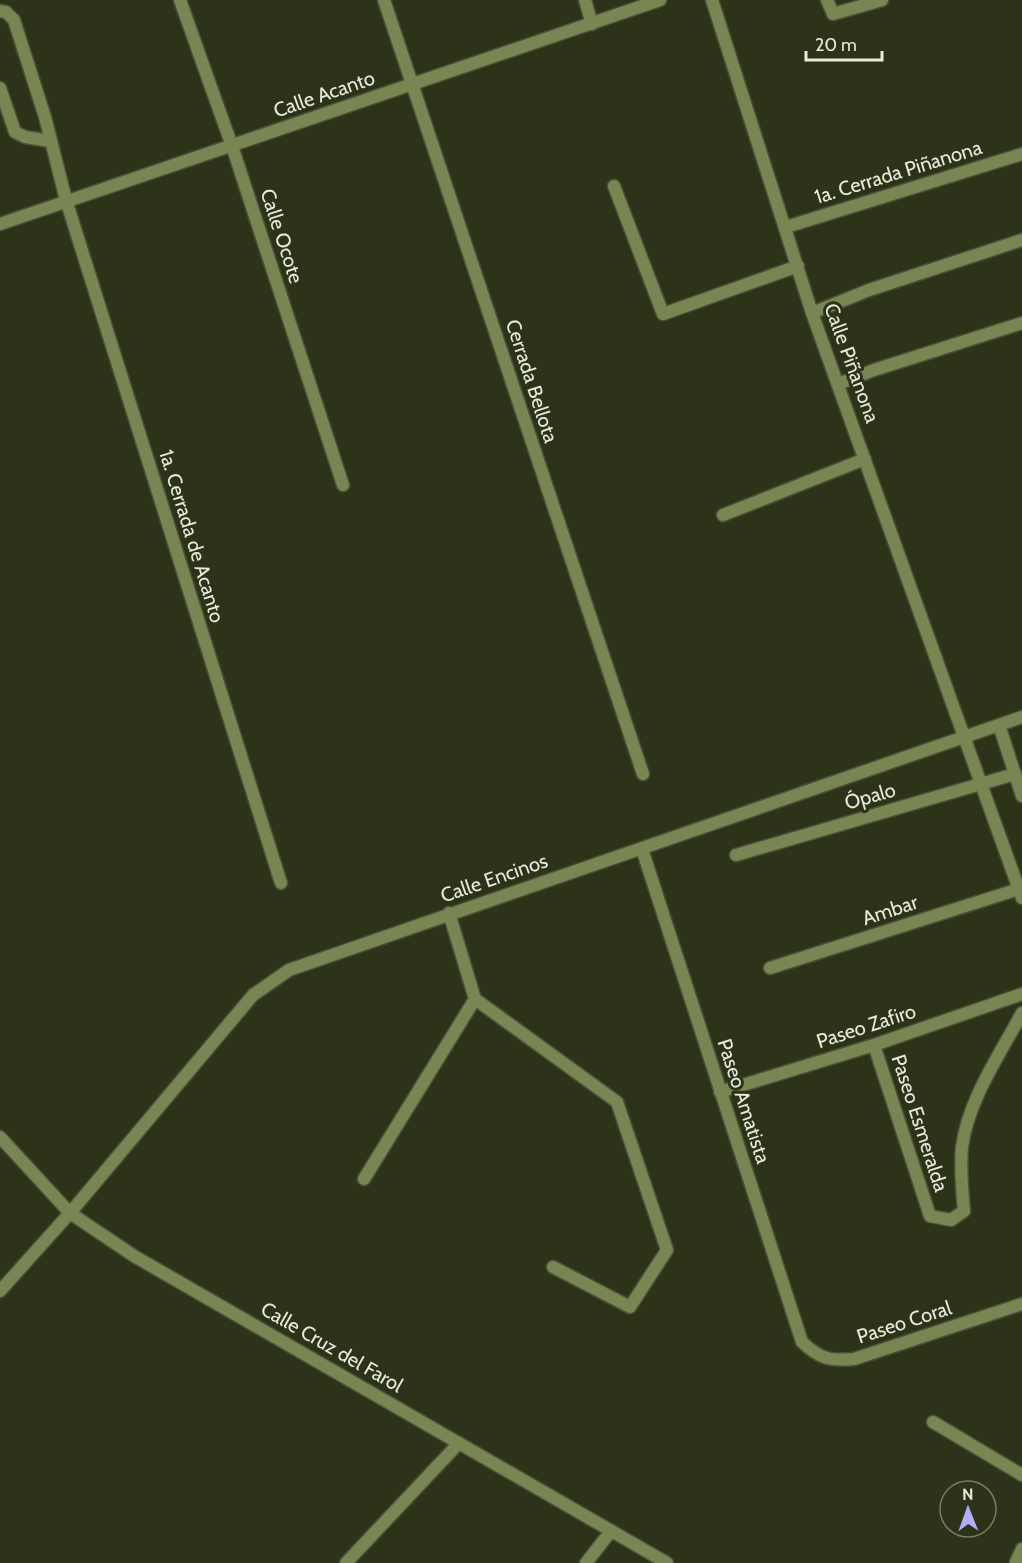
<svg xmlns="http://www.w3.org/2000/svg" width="1022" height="1563" font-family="Cabin,sans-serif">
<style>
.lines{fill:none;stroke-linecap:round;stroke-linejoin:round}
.minor-casing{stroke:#4b5037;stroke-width:15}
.minor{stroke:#798552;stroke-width:12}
.labels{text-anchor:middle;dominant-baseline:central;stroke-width:6;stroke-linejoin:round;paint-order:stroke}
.street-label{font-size:20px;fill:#e6ebdb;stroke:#2d3318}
</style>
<rect width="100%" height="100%" fill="#2d3318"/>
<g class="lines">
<!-- minor casing -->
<g class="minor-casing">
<path id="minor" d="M180 0 232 146 343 485
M384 0 643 774
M585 0 592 24
M712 0 812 313 1022 898
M827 0 833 14 882 0
M0 11 6 12 14 20 45 117 66 200 281 883
M0 88 15 132 25 137 50 141
M614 186 663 314 798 266
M0 224 660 0
M786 227 1022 154
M812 313 869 290 1022 240
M838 384 874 370 1022 323
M723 515 865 459
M999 725 1022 796
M642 849 802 1342C820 1359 830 1361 854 1359L1022 1304
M736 855 1015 774
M449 913 475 999 617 1102 667 1250 630 1307 553 1267
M770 968 1022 888
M874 1045 930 1216 951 1220 964 1211C962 1190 960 1168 962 1147 968 1100 1000 1054 1022 1013
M720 1092 874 1045 1022 994
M0 1137 70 1213 134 1256 667 1563
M364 1179 475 999
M0 1291 70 1213 253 995 289 970 1022 717
M933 1422 1022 1475
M1016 1562 1022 1549
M346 1563 459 1443
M586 1563 611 1531"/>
</g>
<!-- minor -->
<use href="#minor" class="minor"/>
</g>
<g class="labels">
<!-- street labels -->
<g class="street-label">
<text transform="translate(324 94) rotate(-19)">Calle Acanto</text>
<text transform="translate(898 172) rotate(-17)">1a. Cerrada Piñanona</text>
<text transform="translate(282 236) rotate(72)">Calle Ocote</text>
<text transform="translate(852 363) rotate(70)">Calle Piñanona</text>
<text transform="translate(532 381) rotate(72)">Cerrada Bellota</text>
<text transform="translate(192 536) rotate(73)">1a. Cerrada de Acanto</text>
<text transform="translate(870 796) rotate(-16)">Ópalo</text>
<text transform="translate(494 878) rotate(-19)">Calle Encinos</text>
<text transform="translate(890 910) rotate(-18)">Ambar</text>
<text transform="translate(866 1026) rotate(-18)">Paseo Zafiro</text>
<text transform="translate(744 1101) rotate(72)">Paseo Amatista</text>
<text transform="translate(920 1123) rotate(72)">Paseo Esmeralda</text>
<text transform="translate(904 1322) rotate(-18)">Paseo Coral</text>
<text transform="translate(332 1347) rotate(30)">Calle Cruz del Farol</text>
</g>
</g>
<!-- north arrow -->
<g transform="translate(968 1509) rotate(359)"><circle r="28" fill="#2d3318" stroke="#777d66" stroke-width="1.5"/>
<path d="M0-4.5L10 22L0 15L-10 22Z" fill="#b4acf9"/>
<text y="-9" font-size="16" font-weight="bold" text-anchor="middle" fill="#e6ebdb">N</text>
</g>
<!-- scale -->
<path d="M806 51v9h76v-9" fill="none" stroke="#e6ebdb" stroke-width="3"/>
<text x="815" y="51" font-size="18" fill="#e6ebdb" stroke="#2d3318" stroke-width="4.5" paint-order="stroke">20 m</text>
</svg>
